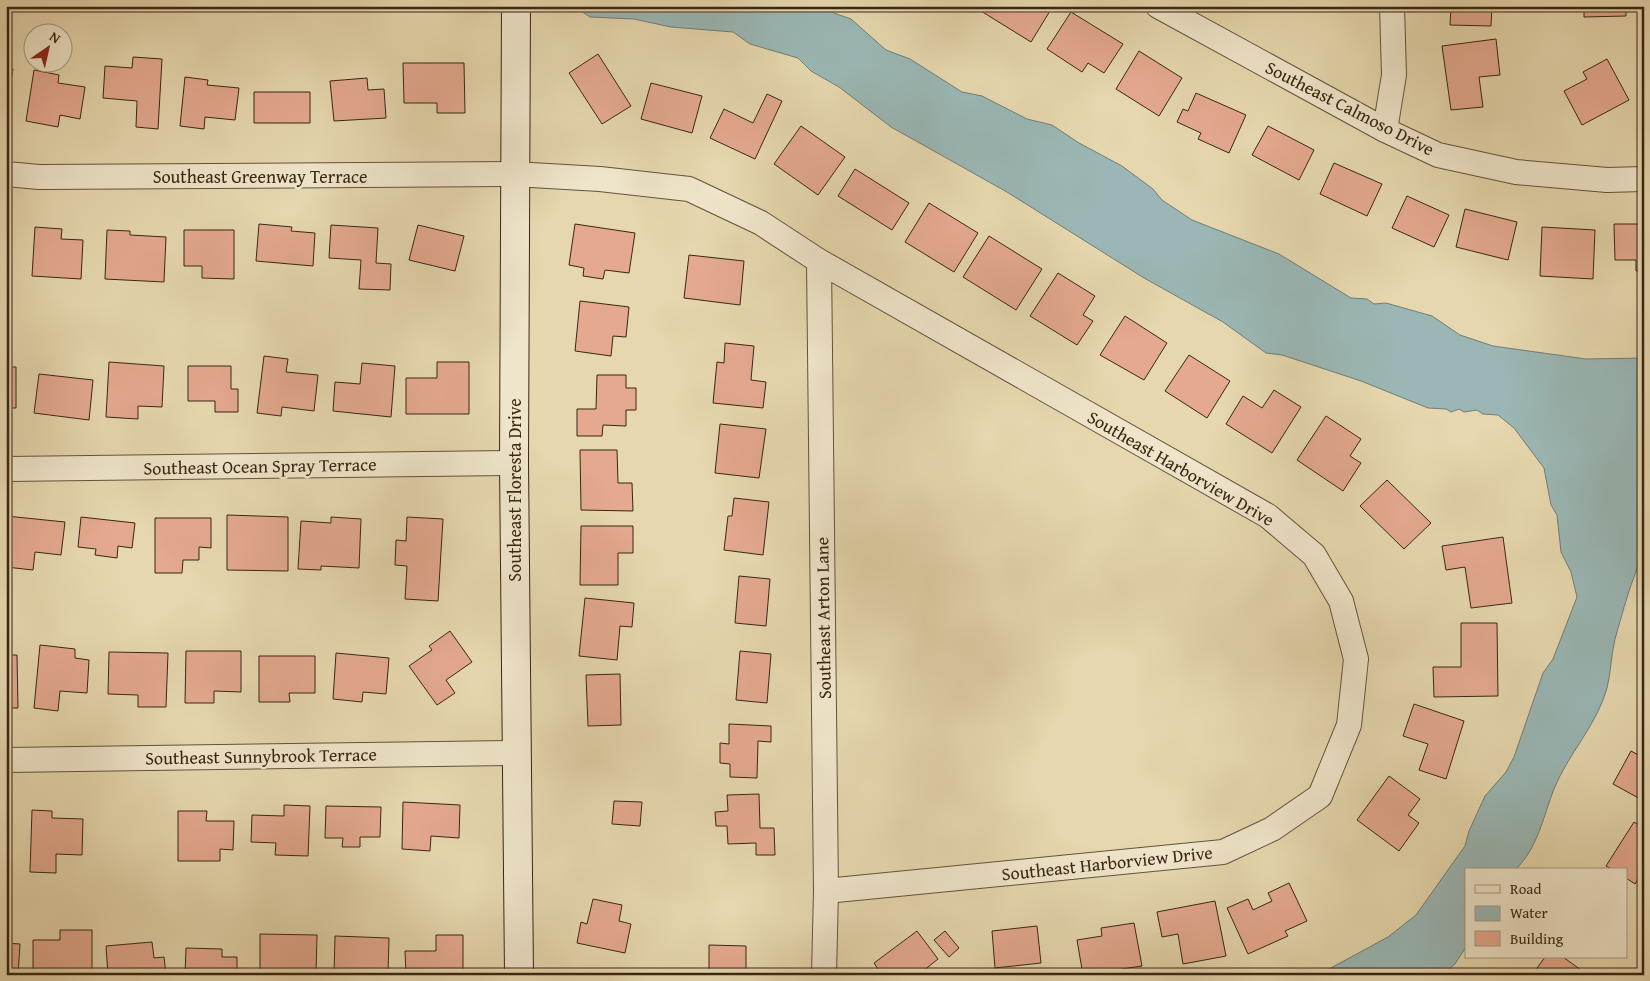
<svg xmlns="http://www.w3.org/2000/svg" width="1650" height="981" font-family="'Gentium Book Plus',serif">
<style>
.water{fill:#9ab7b5;stroke:#737d75}
.building{fill:#e4a98f;stroke:#392615}
.lines{fill:none;stroke-linecap:round;stroke-linejoin:round}
.street-casing{stroke:#64523b;stroke-width:26}
.secondary-casing{stroke:#392615;stroke-width:30}
.street{stroke:#efe5ca;stroke-width:24}
.secondary{stroke:#efe5ca;stroke-width:28}
.labels{text-anchor:middle;dominant-baseline:central;stroke-width:5;stroke-linejoin:round;paint-order:stroke}
.street-label{font-size:18px;fill:#392615;stroke:#efe5ca}
</style>
<rect width="100%" height="100%" fill="#e6d7ae"/>
<filter id="stains"><feTurbulence type="fractalNoise" baseFrequency=".004" numOctaves="4"/><feColorMatrix values="0 0 0 0 .2 0 0 0 0 .09 0 0 0 0 .02 0 0 0 .5 -.17"/></filter>
<radialGradient id="worn" r=".72"><stop offset=".6" stop-color="#630" stop-opacity="0"/><stop offset="1" stop-color="#630" stop-opacity=".3"/></radialGradient>
<!-- water -->
<path class="water" d="M580 6H814L851 19 886 50 910 59 962 92 982 96 1027 119 1052 125 1079 143 1122 166 1153 189 1162 200 1192 220 1279 254 1351 298 1367 299 1374 304 1386 303 1432 316 1460 335 1493 346 1586 359 1644 358V553C1631 580 1623 611 1615 639 1611 655 1611 672 1607 688 1597 725 1568 754 1554 789 1543 817 1538 848 1515 870H1466V947L1455 964 1442 975H1318L1388 937 1416 915 1465 846 1469 831 1485 796 1506 772 1514 757 1543 673 1553 659 1577 597 1571 572 1561 552 1557 515 1551 505 1544 468 1514 428 1498 415 1483 414 1477 410 1464 412 1459 409 1451 412 1446 409 1428 408 1361 381 1282 355 1266 353 1223 322 1144 278 1007 192 891 127 839 87 811 71 798 58 750 44 733 32 671 27 634 19 590 17 581 11Z"/>
<!-- building -->
<path class="building" d="M984 6H1053L1031 42 981 11Z
M1288 6H1328V8H1288Z
M1451 6H1492L1491 26 1450 25Z
M1584 6H1626V16L1584 17Z
M1071 12 1123 44 1104 73 1088 63 1082 72 1047 49Z
M1496 39 1500 75 1479 77 1483 107 1451 110 1442 46Z
M1139 51 1182 78 1159 116 1116 89Z
M598 54 631 106 602 124 569 73Z
M133 57 162 59 158 129 136 127 137 101 103 98 105 66 132 68Z
M1607 59 1629 100 1582 125 1564 91 1587 79 1583 72Z
M403 63H464L465 113H437V103H404Z
M6 68 13 69 7 103H6Z
M34 70 59 75 58 83 85 87 80 119 60 115 58 127 26 121Z
M185 77 208 80 207 85 239 88 235 120 205 117 204 129 180 126Z
M367 78 368 90 384 89 386 118 334 121 330 81Z
M651 83 702 96 692 133 641 119Z
M254 92H310V123H254Z
M1196 93 1246 115 1229 153 1198 139 1201 133 1177 122 1183 109 1188 111Z
M767 94 782 101 755 159 710 138 724 109 753 123Z
M801 126 845 157 818 195 774 164Z
M1268 126 1314 150 1299 180 1252 155Z
M1334 163 1382 184 1367 216 1320 194Z
M855 169 909 203 892 230 838 196Z
M1407 196 1449 215 1434 247 1392 228Z
M929 203 978 233 954 272 905 242Z
M1465 209 1517 222 1508 260 1456 247Z
M6 224 11 225 6 266Z
M259 224 292 227 291 231 315 233 313 266 256 261Z
M575 224 635 233 629 273 605 270 603 279 583 276 584 268 569 265Z
M1614 224H1644V271H1636V260H1615Z
M331 225 378 228 376 263 391 264 390 290 359 289 361 260 329 258Z
M418 225 464 236 455 271 409 260Z
M35 227 62 229 61 239 83 240 81 279 32 276Z
M1542 227 1595 230 1593 279 1540 276Z
M107 230 130 231V235L166 237 164 282 105 279Z
M184 230H234V279L202 278V266H184Z
M989 236 1042 269 1016 310 963 277Z
M689 255 744 261 740 305 684 298Z
M1058 273 1095 296 1083 315 1093 321 1077 345 1030 316Z
M580 301 629 307 626 337 613 336 611 356 575 351Z
M1125 316 1167 343 1144 380 1100 355Z
M725 343 754 346 751 380 766 382 763 408 713 403 717 362 724 363Z
M1189 355 1230 381 1207 418 1165 391Z
M264 356 288 359 286 372 318 375 314 411 282 407 281 416 257 413Z
M109 362 164 366 162 407 138 406V419L106 417Z
M437 362H469V414H406V378H437Z
M362 363 395 366 391 417 333 411 335 382 360 384Z
M188 366H231V389H238V412H215V401H188Z
M6 367H16V408H6Z
M39 374 93 380 89 420 34 413Z
M597 375H626V388H636V410H626V426L603 425 602 436H577V409H596Z
M1274 390 1301 407 1272 453 1226 424 1243 396 1262 408Z
M1326 416 1361 439 1350 456 1361 463 1343 491 1297 460Z
M720 424 766 429 759 478 715 473Z
M580 450H617L618 483H632L633 511 581 510Z
M1387 480 1431 523 1404 549 1360 506Z
M734 498 769 502 763 555 724 550 728 516H732Z
M227 515 288 517V571L227 570Z
M6 516 65 522 61 555 35 552 33 570 6 567Z
M81 517 135 523 132 548 118 546 117 558 95 555 96 549 78 547Z
M331 517 361 519 359 568 321 566V570L298 569 301 521 331 523Z
M407 517 443 519 438 601 405 599 407 566 395 565 396 540 406 541Z
M155 518H211V548L199 547V560H183L182 573H155Z
M581 526H633V553H618V585H580Z
M1503 537 1512 603 1471 608 1465 567 1446 570 1442 546Z
M739 576 770 579 766 626 735 623Z
M585 598 634 603 632 627 620 626 617 660 579 656Z
M1461 623H1497L1498 696 1434 697 1433 667H1461Z
M450 631 472 662 446 680 455 693 437 705 409 666 432 650 429 646Z
M40 645 75 649V658L89 660 87 693 60 691 58 711 34 708Z
M186 651H241V692L214 691V703H185Z
M740 651 771 654 767 703 736 700Z
M109 652 168 653 166 707H138V695L108 694Z
M336 653 389 658 386 694 363 692 362 702 333 699Z
M6 655H17L18 708H6Z
M259 656H315V693H289L290 702H259Z
M620 674 621 725 588 726 586 675Z
M1414 704 1464 721 1446 779 1419 770 1428 744 1403 736Z
M729 724 771 726V742L758 741 757 778 730 777V764L720 763V743L729 744Z
M1631 751 1644 758V801L1613 784Z
M1389 776 1420 799 1408 815 1419 823 1399 851 1357 820Z
M759 794 760 828H774L775 855H756V843L728 844 727 826H716L715 812 728 811 727 795Z
M614 801 642 802 640 826 612 824Z
M403 802 460 805 459 838 431 836 430 851 402 849Z
M284 805 310 806 308 856 275 855 276 843 251 842 252 815 284 816Z
M326 806 381 807 380 837H360V847H342L343 838H325Z
M32 810 52 811V818L83 819 82 855 56 854V873L30 872Z
M178 811H207L206 821H234L233 850 220 849V861H178Z
M1634 822 1644 828V870L1635 884 1626 878V870H1613L1606 866Z
M1289 883 1307 921 1285 931 1288 936 1248 954 1227 908 1248 899 1253 910 1272 901 1268 893Z
M593 899 622 905 619 921 631 924 625 953 577 943 581 922 587 924Z
M1215 901 1226 956 1183 964 1178 934 1162 937 1157 912Z
M1134 923 1142 966 1083 975 1077 940 1102 936 1101 928Z
M1037 926 1041 963 995 968 992 931Z
M60 930H92V975H33V940H60Z
M917 931 938 959 918 975H882L874 963Z
M945 931 959 948 949 957 934 940Z
M260 934 317 935 316 975H260Z
M436 935H463V975H406L405 951H436Z
M335 936 389 938 388 975 334 974Z
M152 942 154 958 164 957 166 975H108L106 946Z
M6 943 20 944 18 975H6Z
M709 945 746 946V971L767 972V975H719V972L709 971Z
M186 948 222 949V957H237V975H185Z
M1545 957H1563L1581 970 1578 975H1532Z"/>
<g class="lines">
<!-- street casing -->
<g class="street-casing">
<path id="street" d="M1158 6 1385 130 1438 155 1516 172 1607 180 1644 179
M1385 130 1394 75 1392 6
M6 174 39 177 514 174 600 179 689 189 761 223 819 261 1268 516 1314 555 1341 601 1356 659 1349 725 1320 796 1272 829 1223 852 826 891
M819 261 826 891 824 975
M6 469 514 463
M6 760 517 753"/>
</g>
<!-- secondary casing -->
<g class="secondary-casing">
<path id="secondary" d="M516 6 514 463 519 975"/>
</g>
<!-- street -->
<use href="#street" class="street"/>
<!-- secondary -->
<use href="#secondary" class="secondary"/>
</g>
<g class="labels">
<!-- street labels -->
<g class="street-label">
<text transform="translate(1350 108) rotate(27)">Southeast Calmoso Drive</text>
<text x="260" y="176">Southeast Greenway Terrace</text>
<text transform="translate(260 466) rotate(-1)">Southeast Ocean Spray Terrace</text>
<text transform="translate(1181 468) rotate(30)">Southeast Harborview Drive</text>
<text transform="translate(514 490) rotate(-90)">Southeast Floresta Drive</text>
<text transform="translate(823 618) rotate(-91)">Southeast Arton Lane</text>
<text transform="translate(261 756) rotate(-1)">Southeast Sunnybrook Terrace</text>
<text transform="translate(1107 863) rotate(-6)">Southeast Harborview Drive</text>
</g>
</g>
<!-- margin -->
<rect width="1650" height="981" fill="none" stroke="#e6d7ae" stroke-width="25"/>
<rect x="8" y="8" width="1635" height="966" fill="none" stroke="#392615" stroke-width="2.5"/>
<rect x="12" y="12" width="1625" height="956" fill="none" stroke="#392615"/>
<!-- legend -->
<rect x="1465" y="868" width="162" height="90" fill="#efe5ca" stroke="#a69982"/>
<rect x="1475" y="885" width="25" height="8" fill="#efe5ca" stroke="#a69982"/>
<text x="1510" y="894" font-size="15" fill="#392615">Road</text>
<rect x="1475" y="906" width="25" height="15" fill="#9ab7b5" stroke="#a69982"/>
<text x="1510" y="918" font-size="15" fill="#392615">Water</text>
<rect x="1475" y="931" width="25" height="15" fill="#e4a98f" stroke="#a69982"/>
<text x="1510" y="944" font-size="15" fill="#392615">Building</text>
<!-- north arrow -->
<g transform="translate(48 48) rotate(34)"><circle r="24" fill="#efe5ca" stroke="#a69982"/>
<path d="M0-4L9 19L0 12L-9 19Z" fill="#8f2418"/>
<text y="-8" font-size="14" font-weight="bold" text-anchor="middle" fill="#392615">N</text>
</g>
<rect width="100%" height="100%" filter="url(#stains)"/>
<rect width="100%" height="100%" fill="url(#worn)"/>
</svg>
